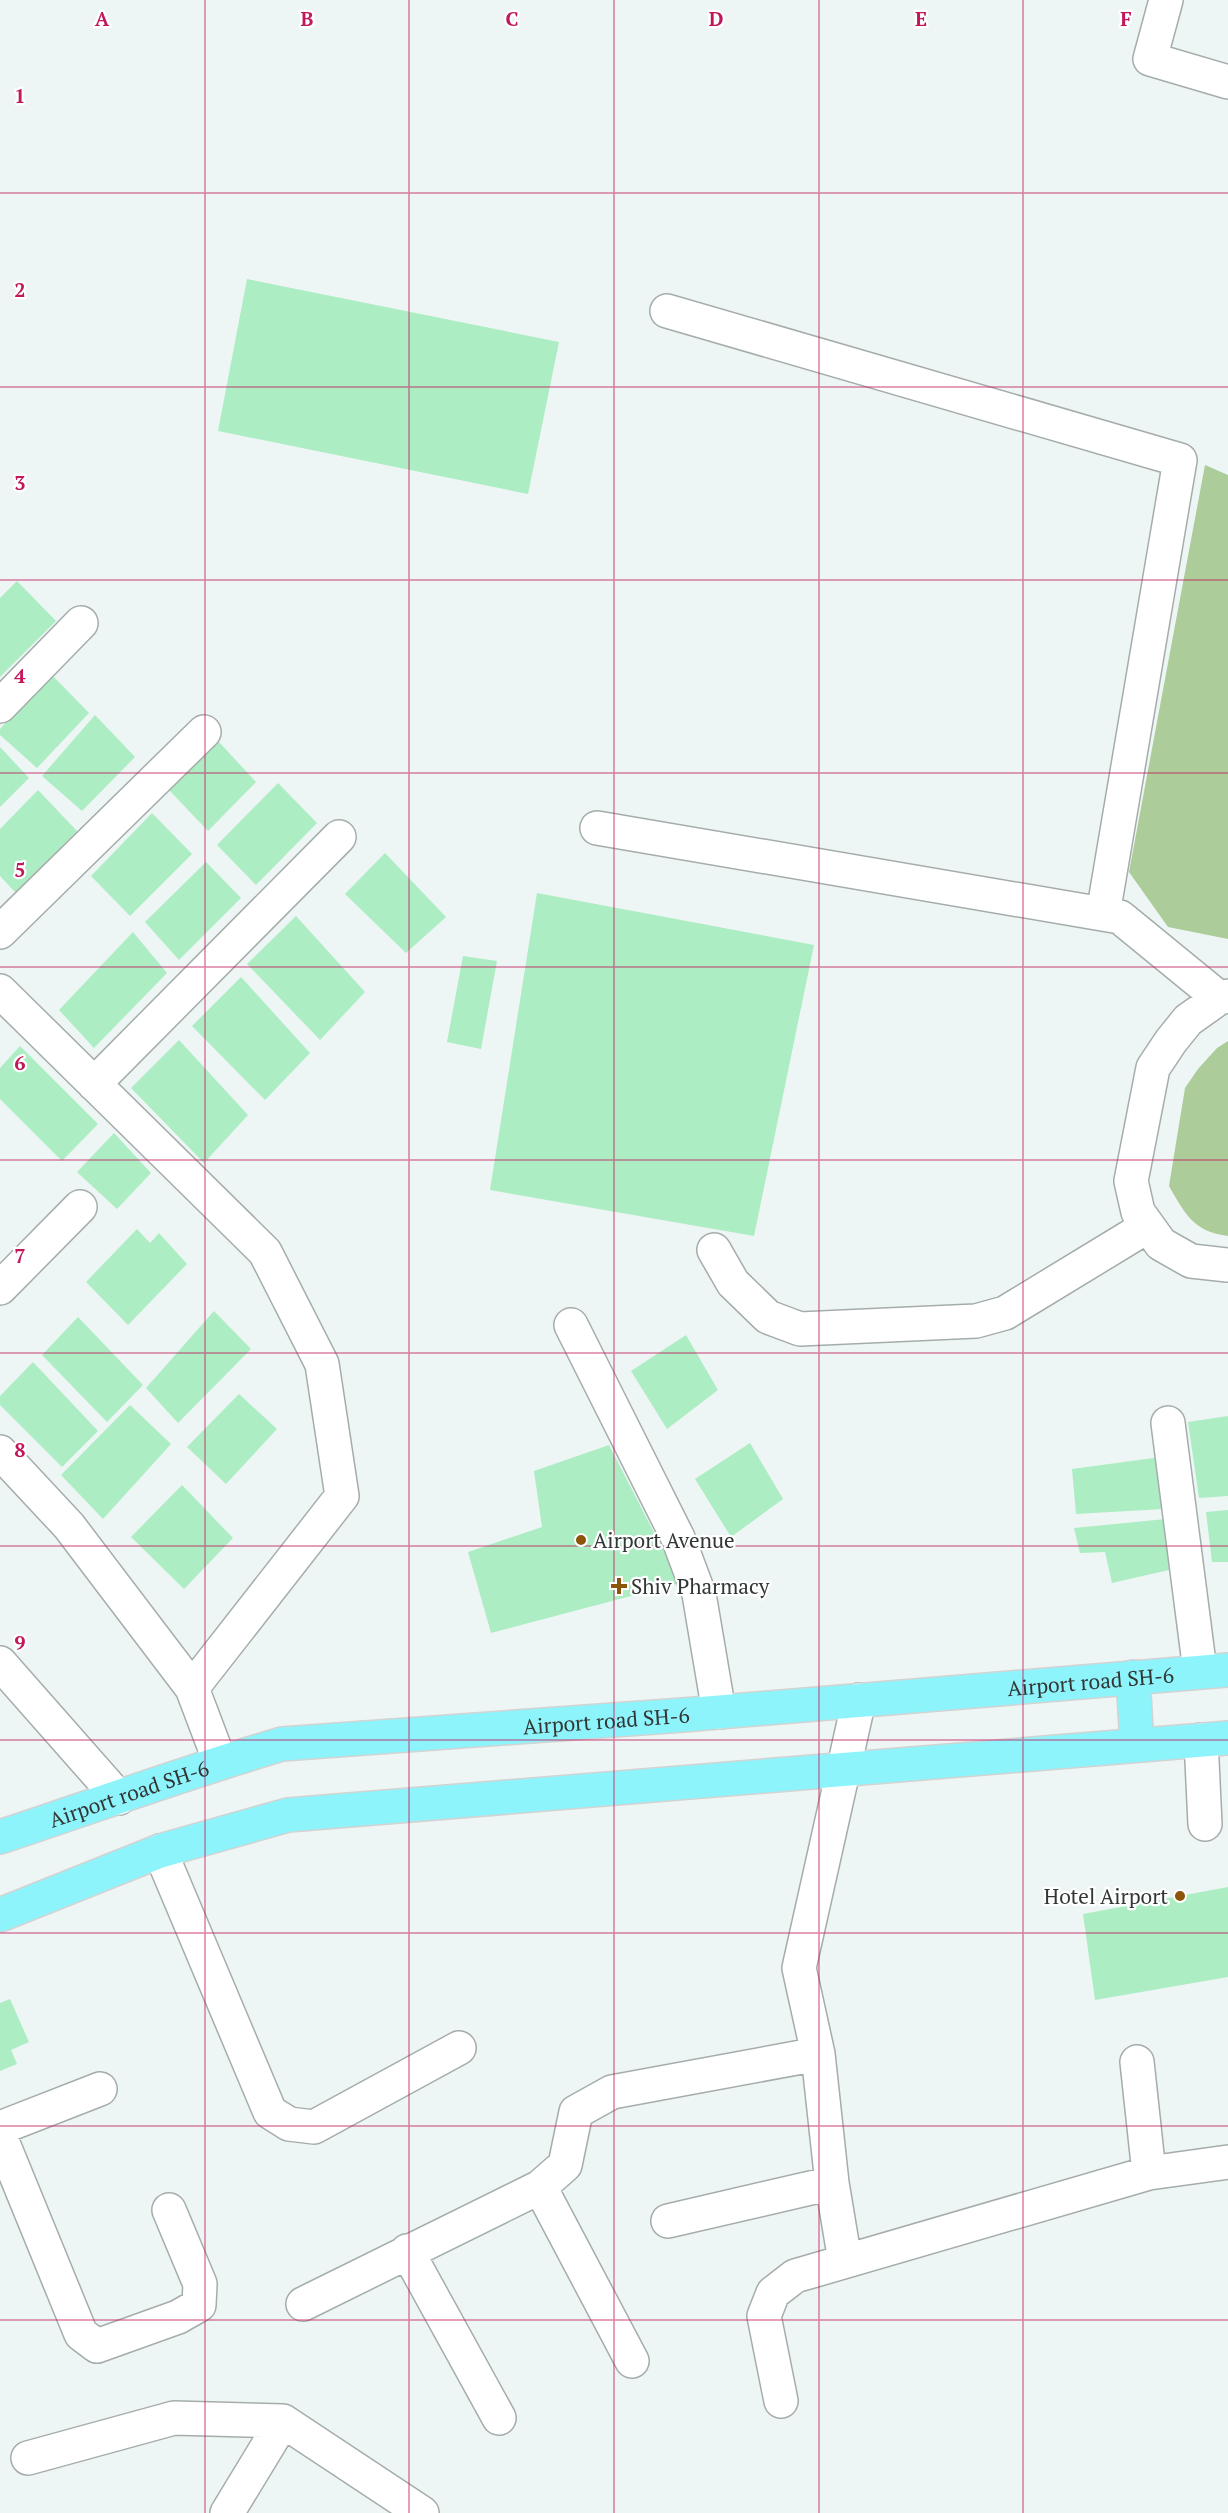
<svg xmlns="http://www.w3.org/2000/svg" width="1228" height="2513" font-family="'PT Serif',serif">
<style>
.green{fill:#accc99}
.building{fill:#acedc4}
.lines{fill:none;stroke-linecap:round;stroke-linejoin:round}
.minor-casing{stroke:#a5adab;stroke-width:36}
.major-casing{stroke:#d2d3d3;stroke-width:36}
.minor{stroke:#fff;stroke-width:33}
.major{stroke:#8ef4fb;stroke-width:33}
.grid{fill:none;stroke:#c2185b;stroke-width:1.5;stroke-opacity:0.55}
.poi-dot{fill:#8c5509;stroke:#fff;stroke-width:2}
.labels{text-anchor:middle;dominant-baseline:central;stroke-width:4.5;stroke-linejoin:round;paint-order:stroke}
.poi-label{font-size:21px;fill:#323635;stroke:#fff;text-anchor:start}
.street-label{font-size:21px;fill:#323635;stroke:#fff}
.grid-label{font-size:20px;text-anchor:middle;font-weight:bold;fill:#c2185b;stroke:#fff;stroke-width:4.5;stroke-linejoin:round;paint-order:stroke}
</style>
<rect width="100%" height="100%" fill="#edf6f4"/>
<!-- green -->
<path class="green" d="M1205 465 1228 475V939L1168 927 1129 872Z
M1228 1041V1236C1194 1232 1185 1214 1169 1186L1185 1088 1198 1069 1217 1048Z"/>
<!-- building -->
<path class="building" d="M247 279 559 342 528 494 218 431Z
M17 581 56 621 0 677V598Z
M49 672 89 713 37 768 0 735V729Z
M95 715 135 757 82 811 42 776Z
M219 742 256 782 208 831 169 790Z
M0 747 29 778 0 807Z
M278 783 317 823 256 885 217 845Z
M38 790 77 831 16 893 0 876V829Z
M152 813 192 854 130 916 91 876Z
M385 853 446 917 406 953 345 894Z
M206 862 241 898 179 960 145 922Z
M537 893 814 945 754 1236 490 1190Z
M296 916 365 992 320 1040 247 964Z
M133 932 167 973 94 1048 59 1010Z
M463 956 497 961 481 1049 447 1042Z
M241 977 310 1053 265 1100 192 1026Z
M179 1040 248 1115 204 1163 131 1088Z
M20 1046 98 1124 62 1161 0 1099V1068Z
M114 1133 151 1173 117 1209 77 1172Z
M137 1229 150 1243 159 1233 187 1264 128 1325 86 1282Z
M214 1311 251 1349 178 1423 146 1388Z
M78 1317 143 1385 107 1422 42 1355Z
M686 1335 718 1390 667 1429 631 1371Z
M33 1362 98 1431 62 1467 0 1405V1396Z
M239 1394 277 1429 226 1484 187 1447Z
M130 1405 171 1444 103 1519 61 1475Z
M1228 1416V1496L1199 1498 1188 1422Z
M750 1443 783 1499 731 1537 695 1479Z
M609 1445 680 1583 491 1633 468 1552 542 1527 534 1471Z
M1161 1457 1163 1509 1076 1514 1072 1469Z
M182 1485 233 1538 184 1589 131 1537Z
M1228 1510V1562H1212L1206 1512Z
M1166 1519 1169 1570 1112 1583 1105 1552 1080 1553 1074 1528Z
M1228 1887V1977L1095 2000 1083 1914Z
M10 1999 29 2042 11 2050 17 2064 0 2071V2003Z"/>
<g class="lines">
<!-- minor casing -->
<g class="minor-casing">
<path id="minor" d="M1166 0 1150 59 1228 82
M667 311 1180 460 1103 914
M0 706 81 623
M597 828 1120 917 1219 998
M0 932 204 732
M0 991 265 1252 322 1364 342 1496 192 1688
M1228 996 1219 998 1188 1020 1171 1041 1153 1068 1131 1181 1138 1212 1161 1244 1191 1261 1228 1265
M94 1084 339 837
M714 1250 733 1283 768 1317 800 1329 976 1321 1005 1313 1148 1226
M0 1288 80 1207
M571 1325 678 1538 699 1594 719 1712
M1168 1423 1200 1671
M0 1452 69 1526 192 1688 220 1762
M0 1663 119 1798
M1201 1740 1205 1824
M160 1851 270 2112 289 2124 314 2127 459 2048
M1137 2062 1149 2173
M0 2128 100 2089
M0 2136 81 2334 97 2346 178 2317 199 2305 200 2284 169 2210
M540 2187 632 2361
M668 2221 832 2183
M407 2251 499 2418
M845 2261 832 2183 818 2054 799 1968 859 1700
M303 2304 540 2187 565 2165 576 2112 612 2092 818 2054
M781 2401 764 2316 773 2293 795 2276 1149 2173 1228 2162
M28 2458 174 2418 283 2421 422 2513
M227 2513 283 2421"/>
</g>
<!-- major casing -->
<g class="major-casing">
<g id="major">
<path d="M1133 1677 1137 1745"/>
<path id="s1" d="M0 1837C94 1806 187 1772 282 1744L683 1715 1228 1670"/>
<path d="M0 1915 160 1851 288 1815 1228 1738"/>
</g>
</g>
<!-- minor -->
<use href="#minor" class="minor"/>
<!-- major -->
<use href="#major" class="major"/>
</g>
<!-- grid -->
<path class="grid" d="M205 0V2513M409 0V2513M614 0V2513M819 0V2513M1023 0V2513M0 193H1228M0 387H1228M0 580H1228M0 773H1228M0 967H1228M0 1160H1228M0 1353H1228M0 1546H1228M0 1740H1228M0 1933H1228M0 2126H1228M0 2320H1228"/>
<!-- markers -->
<g class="poi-dot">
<circle cx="581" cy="1540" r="6"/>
<path d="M616 1577h6v6h6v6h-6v6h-6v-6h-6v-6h6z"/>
<circle cx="1180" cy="1896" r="6"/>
</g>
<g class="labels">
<!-- poi labels -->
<g class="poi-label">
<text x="593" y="1540">Airport Avenue</text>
<text x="631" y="1586">Shiv Pharmacy</text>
<text x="1168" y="1896" text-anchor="end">Hotel Airport</text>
</g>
<!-- street labels -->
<g class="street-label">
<text stroke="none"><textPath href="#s1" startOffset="1108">Airport road SH-6</textPath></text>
<text stroke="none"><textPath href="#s1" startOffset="622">Airport road SH-6</textPath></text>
<text stroke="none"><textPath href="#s1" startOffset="136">Airport road SH-6</textPath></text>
</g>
</g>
<g class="grid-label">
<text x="102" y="26">A</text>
<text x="307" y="26">B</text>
<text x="512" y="26">C</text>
<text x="716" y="26">D</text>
<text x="921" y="26">E</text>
<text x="1126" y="26">F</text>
<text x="20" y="103">1</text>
<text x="20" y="297">2</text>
<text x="20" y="490">3</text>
<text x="20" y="683">4</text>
<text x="20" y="877">5</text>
<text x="20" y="1070">6</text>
<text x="20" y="1263">7</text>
<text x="20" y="1457">8</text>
<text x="20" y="1650">9</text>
</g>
</svg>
